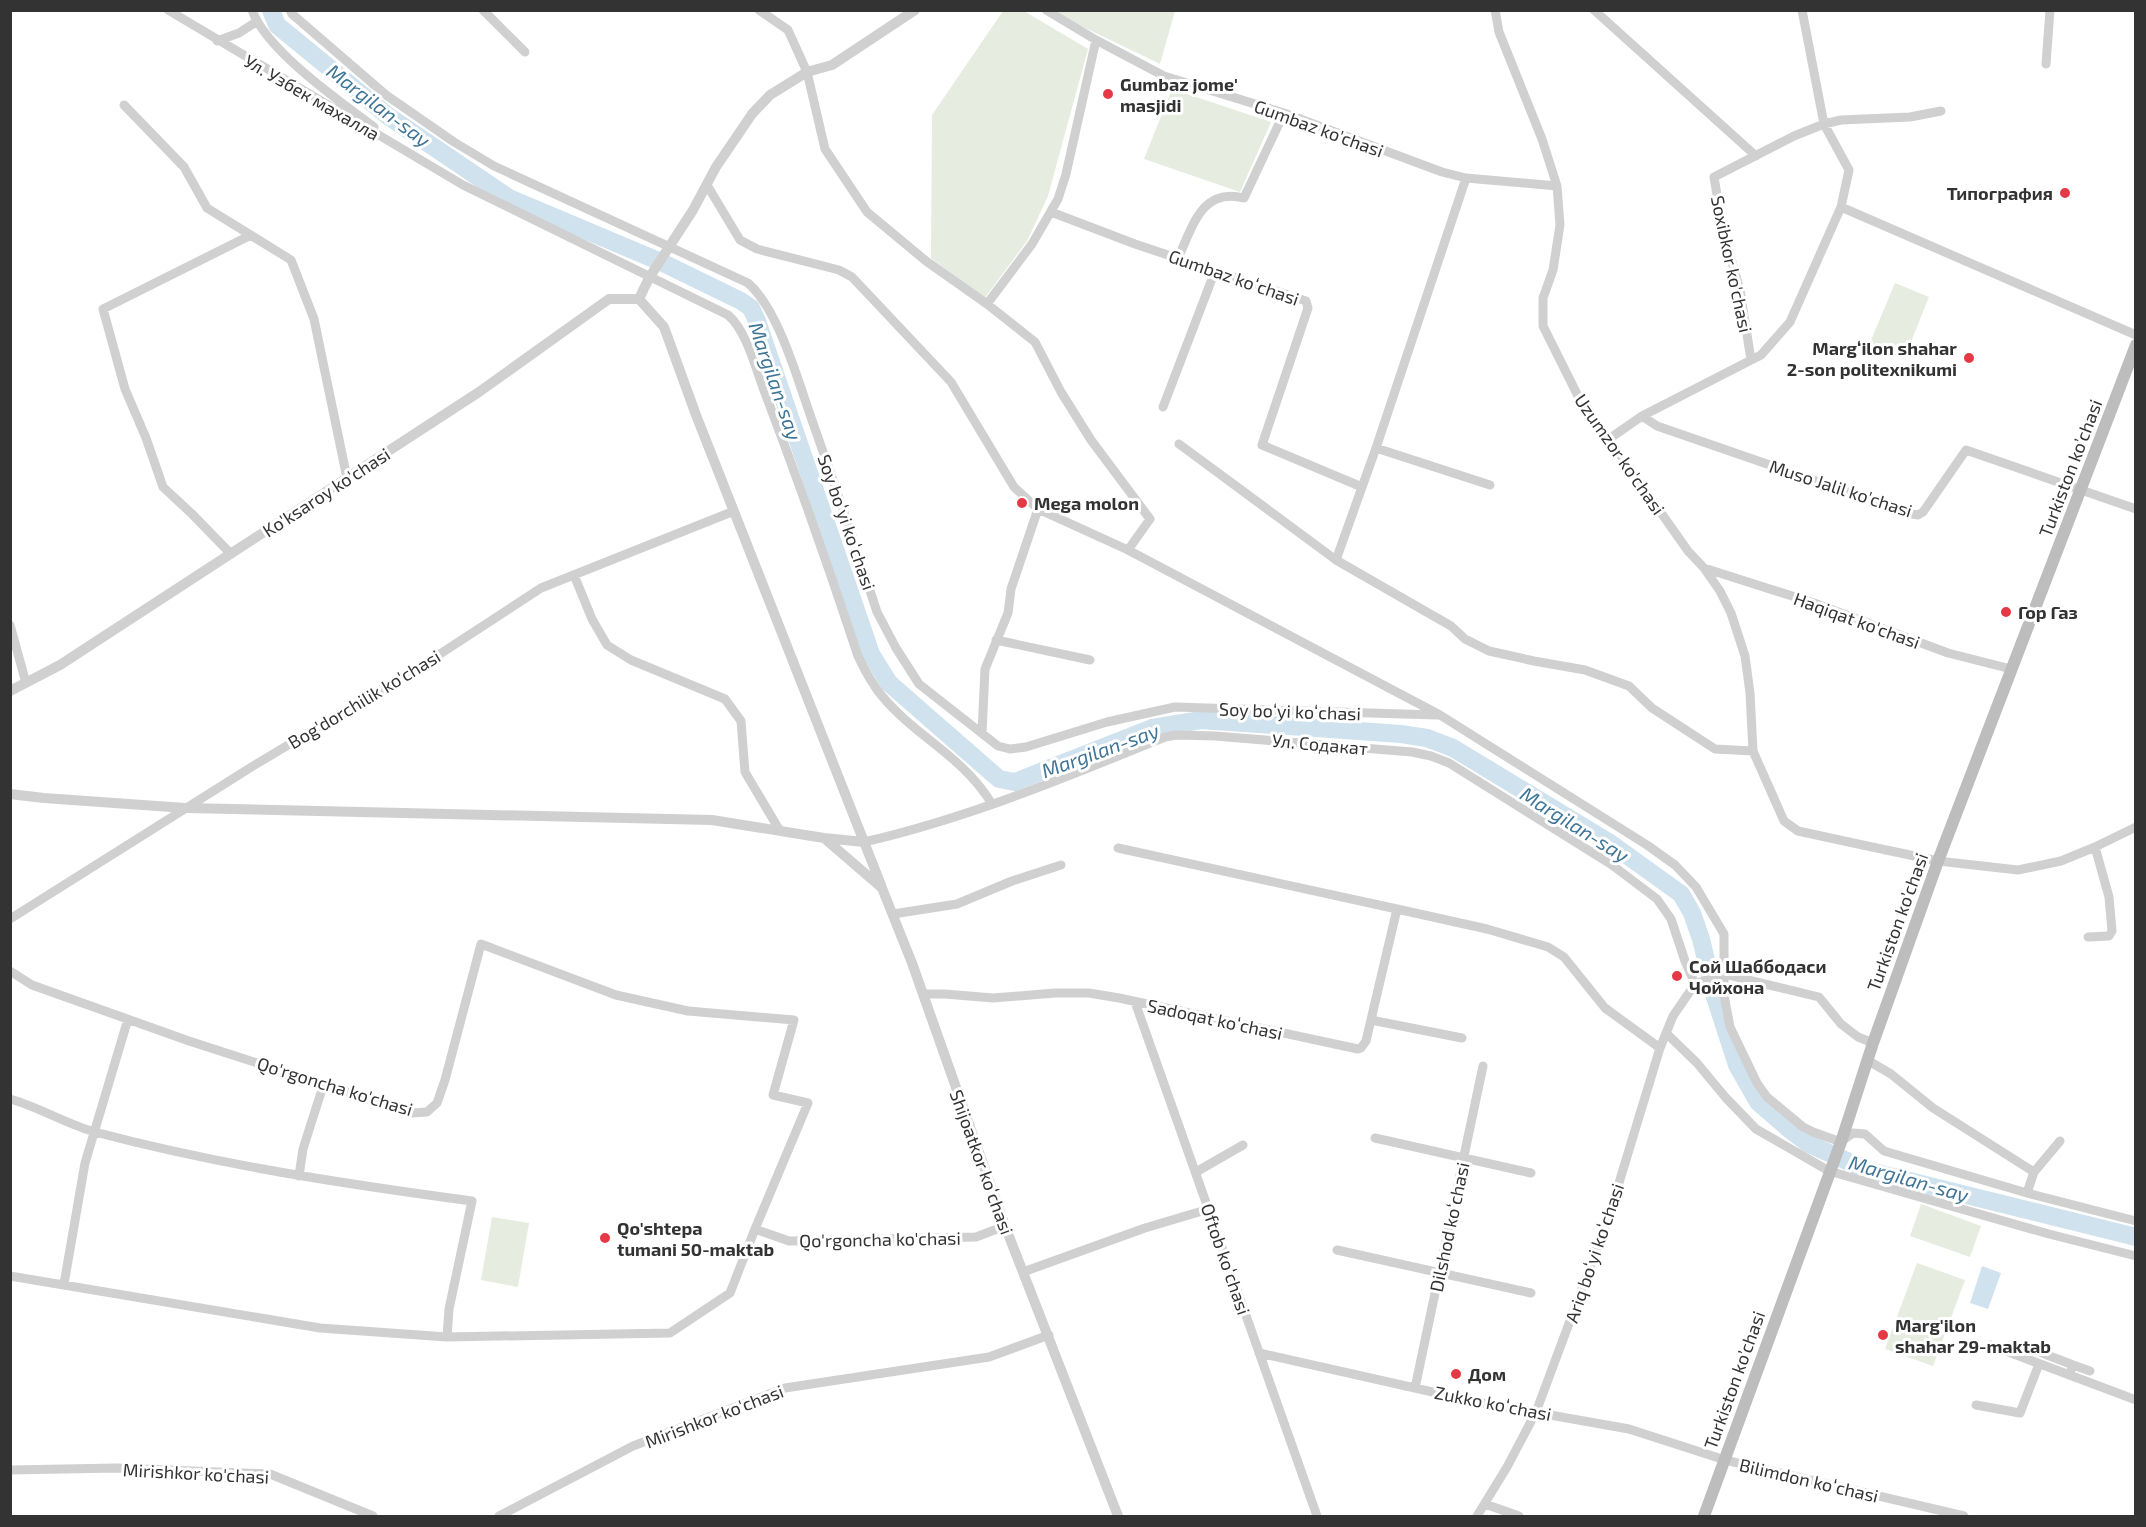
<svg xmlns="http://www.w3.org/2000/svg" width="2146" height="1527" font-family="'Exo 2',sans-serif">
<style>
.green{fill:#e6ecdf}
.water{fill:#cfe2ee}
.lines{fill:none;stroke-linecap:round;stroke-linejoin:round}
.river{stroke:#cfe2ee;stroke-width:18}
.minor{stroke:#d0d0d0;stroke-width:9}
.tertiary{stroke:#d0d0d0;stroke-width:10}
.secondary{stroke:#bdbdbd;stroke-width:12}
.poi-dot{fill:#e63946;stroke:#fff;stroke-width:2}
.labels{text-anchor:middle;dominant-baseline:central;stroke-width:6;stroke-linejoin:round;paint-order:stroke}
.poi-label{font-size:18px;font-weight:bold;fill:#333;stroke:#fff;text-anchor:start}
.street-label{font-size:18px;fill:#333;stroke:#fff}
.water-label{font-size:20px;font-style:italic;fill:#3f7597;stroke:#fff}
</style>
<rect width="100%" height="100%" fill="#fff"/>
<!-- green -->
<path class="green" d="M1003 11H1024L1088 49 1048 196 1027 241 984 299 931 258 932 115Z
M1056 11H1175L1160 64 1079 25Z
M1172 89 1271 122 1240 192 1144 159Z
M1895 283 1929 297 1904 359 1869 345Z
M1921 1204 1981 1226 1970 1257 1910 1236Z
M492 1217 529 1223 518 1287 481 1280Z
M1917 1263 1965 1280 1933 1366 1885 1349Z"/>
<!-- water -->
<path class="water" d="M1982 1266 2001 1273 1988 1309 1970 1303Z"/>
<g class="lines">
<!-- river -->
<path class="river" d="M271 10 277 25 388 116 509 198 661 262 741 301 751 308 757 321 871 654 889 683 999 779 1015 782 1152 728 1201 720 1401 734 1427 738 1453 748 1610 843 1681 894 1692 913 1701 939 1715 997 1737 1065 1758 1102 1789 1129 1809 1144 1869 1171 2136 1237"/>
<!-- minor -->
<path class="minor" d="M168 10 463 185 728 315C747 331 756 370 765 393 798 480 829 568 858 656 865 671 872 684 882 696 916 737 963 756 992 804
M252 10C266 50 339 101 374 127
M290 10 292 14 386 95 454 142 494 166 748 283C780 311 799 385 814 426 836 488 857 550 877 612L896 648 919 684 998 746 1010 749 1026 747 1107 722 1175 707 1437 715
M483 10 525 52
M759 10 788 30 807 72 825 149 867 212 926 261 987 304 1035 342 1061 392 1091 440 1150 519 1128 550
M1046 10 1096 40 1164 76 1284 113 1442 172 1466 178 1557 186
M1495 10 1499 32 1542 139 1557 186 1560 225 1553 270 1543 298V326L1583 406 1609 439 1688 551 1704 568 1720 591 1731 613 1745 656 1750 693 1753 751 1784 821 1798 831 1858 844 1938 861 2018 870 2061 861 2095 847 2136 827
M1594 10 1756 156
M217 41 239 33 256 22
M2046 64 2050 10
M124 105 184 167 207 208 291 260 314 319 347 478
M707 185 740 240 757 249 839 270 852 277 951 382 1014 487 1038 509 1128 550 1440 715 1647 845 1675 865 1696 887 1724 934V995L1730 1027 1757 1083 1767 1097 1803 1127 1813 1132 1841 1142 1853 1133 1865 1134 1884 1151 2027 1193 2136 1221
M1841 207 2136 335
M1051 212 1135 244 1306 301 1308 308 1262 445 1362 487
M1178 258C1193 226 1202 187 1244 198L1284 113
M987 304 1032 244 1058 199 1066 174 1096 40
M1751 360 1740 290 1723 231 1714 177 1794 136 1824 124 1841 120 1910 117 1941 111
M1163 407 1215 271
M1642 416 1657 426 1912 514 1918 515 1923 512 1966 450 2136 509
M1609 439 1642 416 1761 355 1790 322 1841 207 1849 170 1824 124 1802 10
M1179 444 1336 560 1451 626 1465 639 1489 651 1534 661 1585 670 1629 686 1652 708 1715 749 1753 751
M1376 448 1490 485
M231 554 192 514 163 487 146 438 125 389 103 309 251 235
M1336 560 1376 448 1466 178
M1704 568 1814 603 1948 653 2011 669
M574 575 592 619 607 645 631 660 725 699 741 721 745 772 780 831
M10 625 26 683
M996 640 1090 660
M982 733 985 669 1008 613 1011 589 1038 509
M864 842C968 818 1067 777 1165 737L1176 735 1215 736 1412 752 1431 756 1449 763 1612 865 1657 899 1671 919 1685 961 1695 984
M1118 848 1397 909
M893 914 957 904 1012 881 1061 865
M10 919 253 766 440 654 541 588 734 511
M2088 937 2109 936 2112 931 2109 897 2095 847
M10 971 32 985 189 1041 412 1113 427 1112 437 1103 445 1080 481 944 616 995 688 1011 794 1020 773 1095 808 1103 755 1229
M923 994H945L993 998 1055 993H1089L1119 998 1358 1049 1361 1048 1366 1041 1397 909 1487 929 1548 947 1564 957 1605 1008 1660 1048
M1135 1002 1317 1516
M1371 1020 1462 1038
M1667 1034 1697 1063 1726 1098 1756 1129 1829 1171 2049 1234 2136 1256
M1867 1060 1891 1074 1933 1108 2034 1172 2027 1193
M10 1099C39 1107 66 1124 95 1132 219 1165 345 1184 472 1201L449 1309 447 1337
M1375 1138 1531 1173
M1196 1172 1243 1145
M2034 1172 2060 1141
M299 1176 303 1149 324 1083
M1337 1250 1531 1293
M1023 1272 1145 1228 1209 1209
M10 1276 320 1328 447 1337 670 1333 730 1293 755 1229 789 1241 976 1237 1005 1226
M64 1284 85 1163 128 1019
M1990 1345 2136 1400
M1259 1353 1477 1402 1629 1429 1725 1460 1964 1516
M2042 1353 2073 1365 2069 1375
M2073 1365 2090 1371
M1415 1388 1483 1066
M1976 1405 2020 1413 2039 1364
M10 1470 116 1468 270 1474 373 1516
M1485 1504 1519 1516
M499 1516 633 1446 785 1388 989 1357 1049 1335
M1477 1516 1507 1467 1536 1412 1608 1219 1660 1048 1673 1016 1695 984 1724 974 1819 997 1841 1024 1858 1037 1873 1043"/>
<!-- tertiary -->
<path class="tertiary" d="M10 691 60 665 479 392 609 299H639
M10 794 44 798 185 808 712 820 824 838 882 888 912 963 1005 1226 1118 1516
M824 838 864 842
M881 885 696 415 664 327 639 299 649 278 693 210 716 167 752 114 770 95 807 72 832 65 915 10"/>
<!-- secondary -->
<path class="secondary" d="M1704 1516 1841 1142 1873 1043 1938 861 2136 345"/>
</g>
<!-- markers -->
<g class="poi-dot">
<circle cx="1108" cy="94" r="6"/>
<circle cx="2065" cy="193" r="6"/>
<circle cx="1969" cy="358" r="6"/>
<circle cx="1022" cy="503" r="6"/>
<circle cx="2006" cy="612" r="6"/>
<circle cx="1677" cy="976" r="6"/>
<circle cx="605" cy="1238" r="6"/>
<circle cx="1883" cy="1335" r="6"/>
<circle cx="1456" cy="1374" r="6"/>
</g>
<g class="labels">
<!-- poi labels -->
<g class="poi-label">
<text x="1120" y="84">Gumbaz jome'<tspan x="1120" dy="21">masjidi</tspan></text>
<text x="2053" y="193" text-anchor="end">Типография</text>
<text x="1957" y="348" text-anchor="end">Margʻilon shahar<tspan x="1957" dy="21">2-son politexnikumi</tspan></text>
<text x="1034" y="503">Mega molon</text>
<text x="2018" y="612">Гор Газ</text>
<text x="1689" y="966">Сой Шаббодаси<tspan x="1689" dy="21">Чойхона</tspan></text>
<text x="617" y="1228">Qo'shtepa<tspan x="617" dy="21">tumani 50-maktab</tspan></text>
<text x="1895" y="1325">Marg'ilon<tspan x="1895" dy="21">shahar 29-maktab</tspan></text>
<text x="1468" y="1374">Дом</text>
</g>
<!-- street labels -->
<g class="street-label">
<text transform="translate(312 97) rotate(30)">Ул. Узбек махалла</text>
<text transform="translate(1319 128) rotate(20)">Gumbaz ko'chasi</text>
<text transform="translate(1732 264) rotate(78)">Soxibkor ko'chasi</text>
<text transform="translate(1234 277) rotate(19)">Gumbaz koʻchasi</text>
<text transform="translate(1620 454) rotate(55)">Uzumzor ko'chasi</text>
<text transform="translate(2070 468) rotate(-69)">Turkiston ko’chasi</text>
<text transform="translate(1841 488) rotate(18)">Muso Jalil ko'chasi</text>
<text transform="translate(326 492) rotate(-33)">Ko'ksaroy ko'chasi</text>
<text transform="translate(847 522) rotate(71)">Soy boʻyi koʻchasi</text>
<text transform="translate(1857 620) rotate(20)">Haqiqat ko'chasi</text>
<text transform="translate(364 699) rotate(-31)">Bog'dorchilik ko'chasi</text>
<text transform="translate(1290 711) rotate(2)">Soy boʻyi koʻchasi</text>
<text transform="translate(1320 744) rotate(5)">Ул. Содакат</text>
<text transform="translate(1897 922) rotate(-70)">Turkiston ko’chasi</text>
<text transform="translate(1215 1019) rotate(12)">Sadoqat koʻchasi</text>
<text transform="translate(335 1086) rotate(17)">Qo'rgoncha ko'chasi</text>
<text transform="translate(982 1162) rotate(70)">Shijoatkor koʻchasi</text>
<text transform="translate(1449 1227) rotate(-78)">Dilshod koʻchasi</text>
<text transform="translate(880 1239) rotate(-1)">Qo'rgoncha ko'chasi</text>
<text transform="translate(1594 1253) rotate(-71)">Ariq boʻyi koʻchasi</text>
<text transform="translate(1226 1259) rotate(71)">Oftob koʻchasi</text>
<text transform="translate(1734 1380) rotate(-70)">Turkiston ko’chasi</text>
<text transform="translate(1493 1403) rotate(11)">Zukko koʻchasi</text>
<text transform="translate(714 1416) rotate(-21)">Mirishkor ko'chasi</text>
<text transform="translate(196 1473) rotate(3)">Mirishkor ko'chasi</text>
<text transform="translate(1809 1480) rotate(13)">Bilimdon koʻchasi</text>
</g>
<!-- water labels -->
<g class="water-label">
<text transform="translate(379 105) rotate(37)">Margilan-say</text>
<text transform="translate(776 381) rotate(71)">Margilan-say</text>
<text transform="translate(1100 750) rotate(-20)">Margilan-say</text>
<text transform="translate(1575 824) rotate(32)">Margilan-say</text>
<text transform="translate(1909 1178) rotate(16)">Margilan-say</text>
</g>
</g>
<!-- border -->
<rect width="2146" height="1527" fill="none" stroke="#333333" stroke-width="24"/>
</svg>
